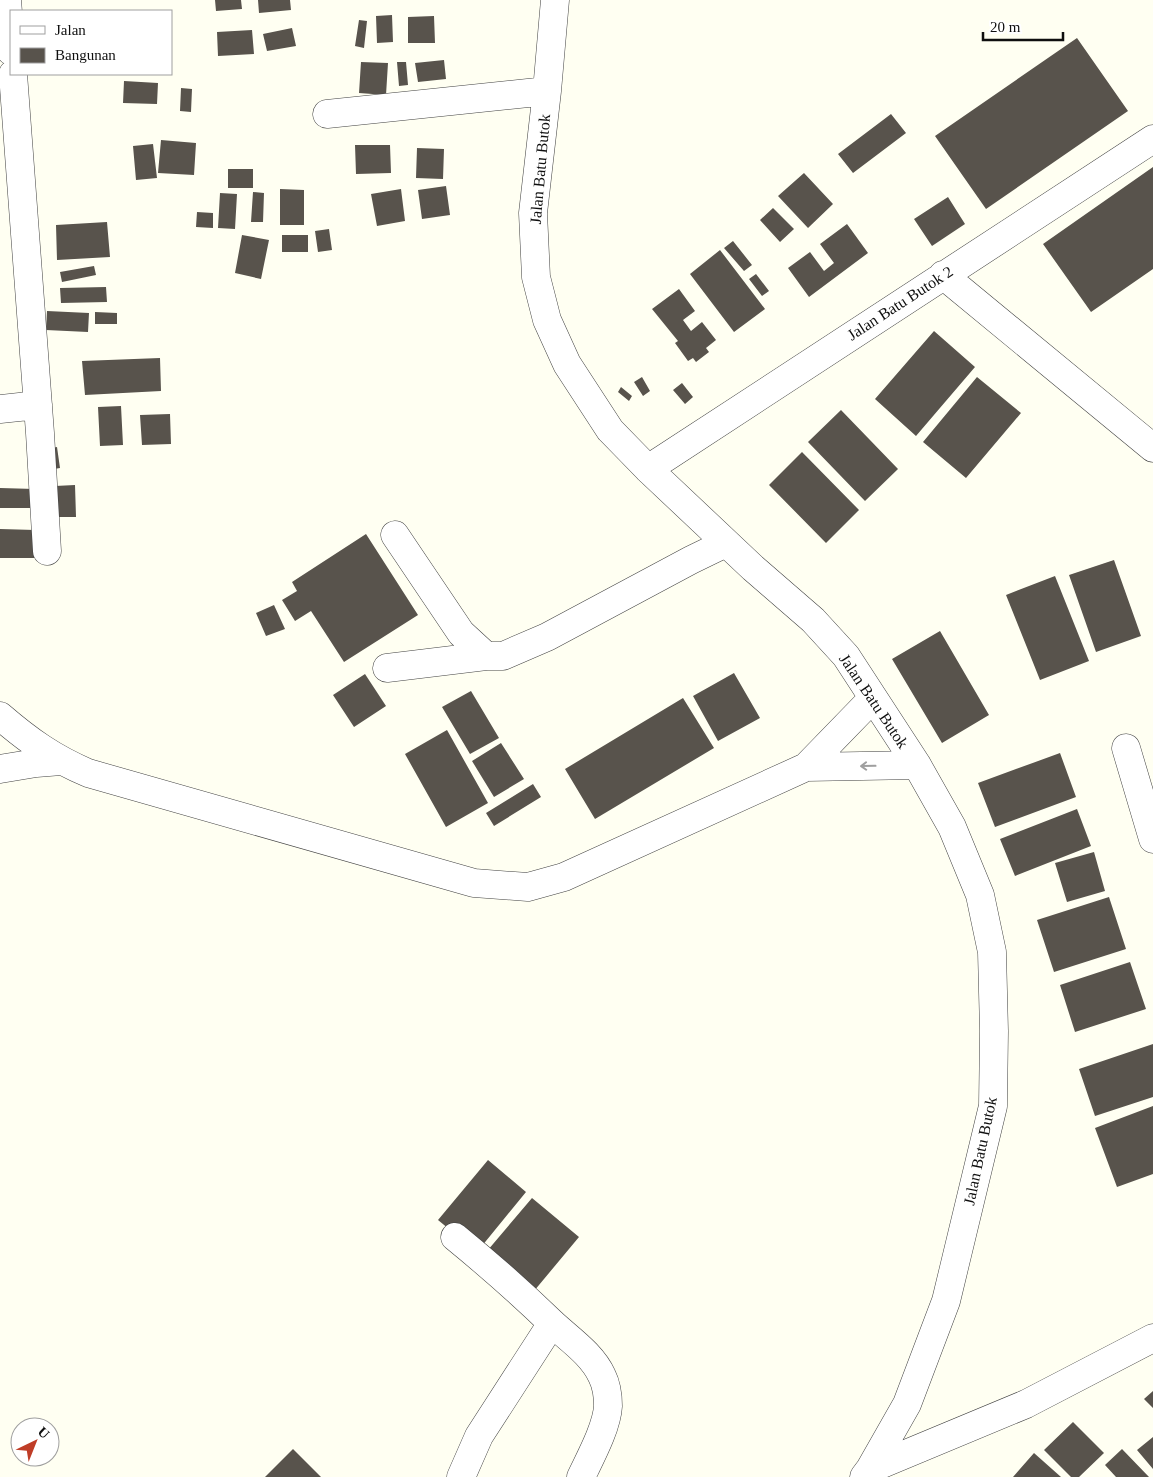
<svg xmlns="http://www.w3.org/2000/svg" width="1153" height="1477" font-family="Georgia,serif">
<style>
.building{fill:#58534c}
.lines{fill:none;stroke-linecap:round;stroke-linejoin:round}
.minor-casing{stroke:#424242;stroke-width:29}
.minor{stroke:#fff;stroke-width:28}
.oneway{stroke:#9f9f9f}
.labels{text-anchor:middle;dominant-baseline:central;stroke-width:5;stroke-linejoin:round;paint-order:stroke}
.street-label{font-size:16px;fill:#0f0f0f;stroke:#fff}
</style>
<rect width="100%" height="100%" fill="#fffff2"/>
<!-- building -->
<path class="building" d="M215 0H241L242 9 216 11Z
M258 0H290L291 10 259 13Z
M392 15 393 42 377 43 376 16Z
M434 16 435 43H408V17Z
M359 20 367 21 364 48 355 46Z
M292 28 296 46 267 51 263 34Z
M252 30 254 54 218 56 217 32Z
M1077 38 1128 111 986 209 935 136Z
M444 60 446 79 418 82 415 63Z
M361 62 388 63 386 95 359 93Z
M397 62H406L408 85 399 86Z
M124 81 158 83 157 104 123 103Z
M181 88 192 89 191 112 180 111Z
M891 114 906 133 853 173 838 154Z
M161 140 196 143 194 175 158 173Z
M153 144 157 178 136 180 133 146Z
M355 145H390L391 173 356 174Z
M417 148 444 149 443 179 416 178Z
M1153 167V269L1091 312 1043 244Z
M228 169H253V188H228Z
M804 173 833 204 808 228 778 196Z
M446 186 450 215 422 219 418 190Z
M280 189 304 190V225H280Z
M401 189 405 221 377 226 371 194Z
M253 192 264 193 263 222H251Z
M220 193 237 194 235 229 218 228Z
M948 197 965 224 932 246 914 219Z
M773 208 794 229 780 242 760 220Z
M197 212 213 213V228L196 227Z
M107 222 110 257 57 260 56 225Z
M847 224 868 253 809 297 788 268 810 252 824 271 834 263 820 244Z
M329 229 332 250 318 252 315 231Z
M242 235 269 240 261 279 235 273Z
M282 235H308V252H282Z
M733 241 752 265 744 271 724 248Z
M720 250 765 309 734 332 690 274Z
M94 266 96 275 62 282 60 272Z
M756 274 769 291 762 296 749 279Z
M106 287 107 302 61 303 60 288Z
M679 289 695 311 683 320 691 331 702 322 716 340 706 348 709 352 696 362 693 358 688 361 675 343 678 341 652 309Z
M47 311 89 313 88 332 46 330Z
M95 312 117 313V324H95Z
M934 331 975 367 916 436 875 399Z
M160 358 161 391 85 395 82 361Z
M642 377 650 391 643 396 634 382Z
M977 377 1021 413 966 478 923 442Z
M682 383 693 397 685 404 673 390Z
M621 387 632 396 629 401 618 392Z
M121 406 123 445 100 446 98 407Z
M841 410 898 469 865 501 808 442Z
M170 414 171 444 142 445 140 415Z
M57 447 60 468 48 470 46 449Z
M802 452 859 510 826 543 769 485Z
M75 485 76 517H56L55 486Z
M0 488 35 489 34 508H0Z
M0 529 35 530 34 558H0Z
M366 534 418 615 344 662 311 611 295 621 282 600 297 591 292 582Z
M1114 560 1141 636 1096 652 1069 575Z
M1055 576 1089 661 1040 680 1006 595Z
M274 605 285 629 266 636 256 613Z
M940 631 989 715 942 743 892 659Z
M734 673 760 718 718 741 693 696Z
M365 674 386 706 354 727 333 695Z
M471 691 499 738 470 754 442 707Z
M683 698 714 748 595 819 565 769Z
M447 730 488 803 446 827 405 754Z
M501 743 524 779 494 797 472 761Z
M1060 753 1076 797 995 827 978 783Z
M533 784 541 797 494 826 486 813Z
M1077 809 1091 846 1015 876 1000 839Z
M1094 852 1105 891 1067 902 1055 863Z
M1109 897 1126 949 1054 972 1037 920Z
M1130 962 1146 1009 1075 1032 1060 985Z
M1153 1044V1097L1095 1116 1079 1069Z
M1153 1106V1174L1117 1187 1095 1128Z
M488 1160 526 1192 477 1252 438 1220Z
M532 1198 579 1237 529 1297 482 1257Z
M1153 1391V1408L1144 1399Z
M1073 1422 1104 1453 1079 1477H1071L1044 1450Z
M1153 1437V1469L1137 1450Z
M293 1449 321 1477H265Z
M1122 1449 1149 1477H1116L1105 1465Z
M1034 1453 1061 1477H1013Z"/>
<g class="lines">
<!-- minor casing -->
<g class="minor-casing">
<path id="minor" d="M7 0 11 51
M555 0 547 91 533 213 536 277 547 320 567 364 610 430 648 469 753 568 813 620 846 656 917 765 952 827 980 895 992 952 994 1031 993 1106 946 1301 907 1404 870 1469 864 1477
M13 74 40 433 47 551
M327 114 547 91
M943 275 1153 448
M0 409 38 405
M648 469 1153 139
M395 535 461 633 486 656H503L547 637 691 560 726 543
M387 668 486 656
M0 716C29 741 53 758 88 773L474 883 528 887 564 877 806 767 917 765
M1126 748 1153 839
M806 767 873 698
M0 769 36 763 61 761
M455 1237C488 1264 521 1293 552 1323 569 1339 592 1354 602 1376 606 1384 608 1396 608 1406 607 1427 590 1458 581 1477
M870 1469 1026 1404 1153 1338
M461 1477 479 1436 552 1323"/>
</g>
<!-- minor -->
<use href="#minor" class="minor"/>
</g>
<!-- one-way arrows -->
<defs><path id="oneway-shaft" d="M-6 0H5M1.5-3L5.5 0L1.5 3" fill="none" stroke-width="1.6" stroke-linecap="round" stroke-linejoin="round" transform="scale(1.25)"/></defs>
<use class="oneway" href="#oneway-shaft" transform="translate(868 766) rotate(179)"/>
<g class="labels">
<!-- street labels -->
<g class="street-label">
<text transform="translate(540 169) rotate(-85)">Jalan Batu Butok</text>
<text transform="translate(900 303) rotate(-33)">Jalan Batu Butok 2</text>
<text transform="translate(874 701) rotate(56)">Jalan Batu Butok</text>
<text transform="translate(980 1151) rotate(-78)">Jalan Batu Butok</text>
</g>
</g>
<!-- legend -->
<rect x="10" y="10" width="162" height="65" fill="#ffffff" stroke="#9f9f9f"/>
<rect x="20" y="26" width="25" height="8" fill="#ffffff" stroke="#9f9f9f"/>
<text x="55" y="35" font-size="15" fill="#0f0f0f">Jalan</text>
<rect x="20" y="48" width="25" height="15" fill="#58534c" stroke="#9f9f9f"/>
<text x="55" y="60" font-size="15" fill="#0f0f0f">Bangunan</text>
<!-- north arrow -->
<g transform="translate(35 1442) rotate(43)"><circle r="24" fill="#ffffff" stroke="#9f9f9f"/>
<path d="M0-4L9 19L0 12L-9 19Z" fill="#bf3d27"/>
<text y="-8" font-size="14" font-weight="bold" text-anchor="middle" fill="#0f0f0f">U</text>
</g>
<!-- scale -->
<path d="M983 32v8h80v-8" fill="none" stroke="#0f0f0f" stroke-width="2.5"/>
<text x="990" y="32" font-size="15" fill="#0f0f0f" stroke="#ffffff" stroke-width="4" paint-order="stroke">20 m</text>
</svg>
